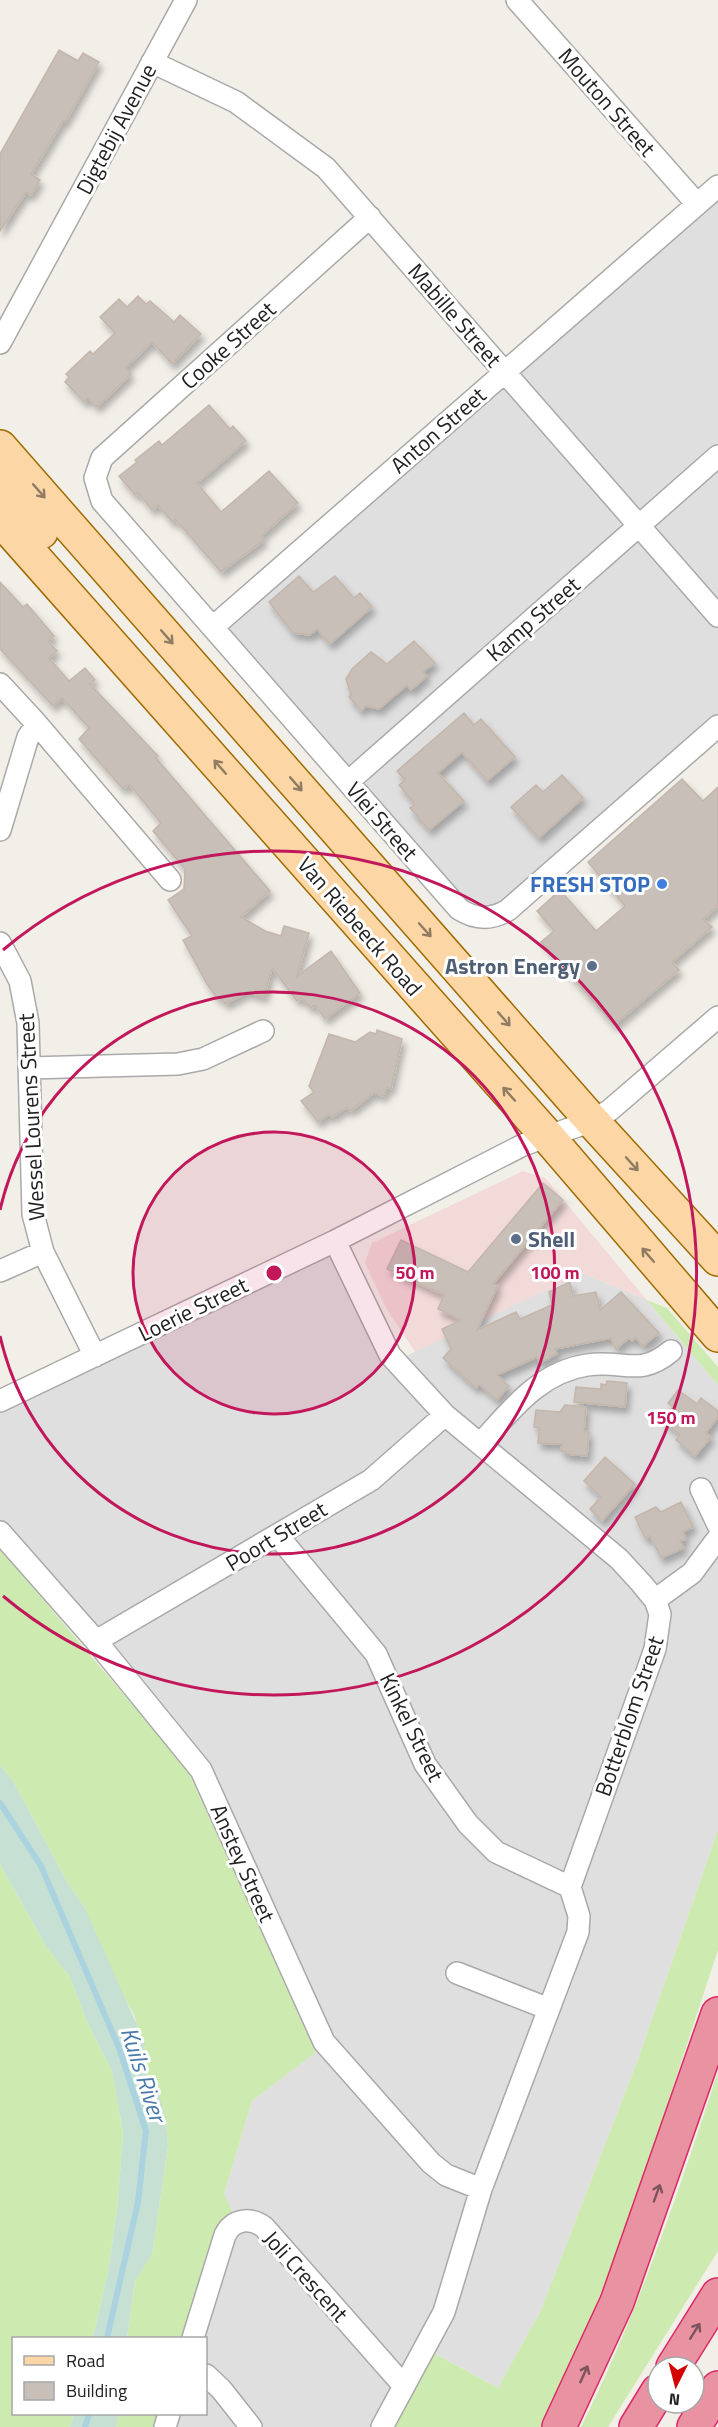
<svg xmlns="http://www.w3.org/2000/svg" width="718" height="2427" font-family="'Titillium Web',sans-serif">
<style>
.residential{fill:#e0dfdf}
.commercial{fill:#f2dad9}
.grass{fill:#cdebb0}
.wetland{fill:#c6e0d4}
.lines{fill:none;stroke-linecap:round;stroke-linejoin:round}
.stream{stroke:#aad3df;stroke-width:6}
.building{fill:#c7bfb8;stroke:#c4b6ab;stroke-width:1.5;filter:url(#shadow)}
.street-casing{stroke:#a9a9a9;stroke-width:24}
.primary-casing{stroke:#a06b00;stroke-width:36}
.highway-casing{stroke:#dc2a67;stroke-width:36}
.street{stroke:#fff;stroke-width:21}
.primary{stroke:#fcd6a4;stroke-width:33}
.highway{stroke:#e892a2;stroke-width:33}
.oneway{stroke:#8f7c63}
.oneway2{stroke:#7b545c}
.ring{fill:none;stroke:#c2185b;stroke-width:3}
.shop-dot{fill:#3f7fe0;stroke:#fff;stroke-width:2}
.service-dot{fill:#5c6f8a;stroke:#fff;stroke-width:2}
.labels{text-anchor:middle;dominant-baseline:central;stroke-width:6;stroke-linejoin:round;paint-order:stroke}
.street-label{font-size:22px;fill:#222;stroke:#fff}
.shop-label{font-size:22px;font-weight:bold;fill:#366cbe;stroke:#fff;text-anchor:end}
.service-label{font-size:22px;font-weight:bold;fill:#4e5e75;stroke:#fff;text-anchor:end}
.water-label{font-size:24px;font-style:italic;fill:#4a7aab;stroke:#fff}
.centre{fill:#c2185b;stroke:#fff;stroke-width:3}
.ring-label{font-size:18px;text-anchor:middle;font-weight:bold;fill:#c2185b;stroke:#fff;stroke-width:6;stroke-linejoin:round;paint-order:stroke}
</style>
<defs>
<filter id="shadow"><feDropShadow dx="3.5" dy="6" stdDeviation="3" flood-color="#0004"/></filter>
</defs>
<rect width="100%" height="100%" fill="#f2efe9"/>
<!-- residential -->
<path class="residential" d="M718 188V724L507 909 476 916 214 628Z
M336 1240 395 1361 582 1273 647 1300 718 1385V1830L637 2062 541 2310 498 2388 427 2349 383 2427H164L169 2414H206V2338H192L224 2194 252 2101 325 2044 200 1771 0 1535V1400Z"/>
<!-- commercial -->
<path class="commercial" d="M523 1171 545 1178 647 1300 582 1273 415 1352 386 1308 365 1263 372 1243Z"/>
<!-- grass -->
<path class="grass" d="M647 1300 667 1308 718 1367V1385Z
M0 1549 187 1769 316 2052 252 2101 224 2194 234 2215 184 2338H127L135 2281 152 2254 168 2146 166 2122 146 2071 140 2064 142 2056 135 2017 113 1975 85 1908 68 1884 13 1781 0 1765Z
M718 1830V1950L625 2233 585 2332 541 2427H392L432 2352 498 2388 541 2310 637 2062Z
M0 1864 46 1946 70 1977 88 2024 112 2071 123 2132 118 2201 109 2267 93 2338H14V2414H74L70 2427H0Z
M718 2072V2251L608 2427H581C638 2313 678 2193 718 2072Z
M119 2414H161L156 2427H116Z"/>
<!-- wetland -->
<path class="wetland" d="M0 1765 13 1781 68 1884 85 1908 145 2043 140 2064 158 2090 166 2122 168 2146 152 2254 135 2281 127 2338H93L109 2267 118 2201 123 2132 112 2071 88 2024 70 1977 46 1946 0 1864Z
M74 2414H119L116 2427H70Z"/>
<g class="lines">
<!-- stream -->
<path class="stream" d="M0 1803 41 1866 119 2048 146 2131 138 2202 107 2338
M85 2427 89 2414"/>
</g>
<!-- building -->
<path class="building" d="M59 50 78 61 83 53 99 62 65 122 63 121 31 174 40 180 31 195 26 192 0 231V154Z
M138 296 146 304 150 301 174 322 180 315 201 334 172 364 152 342 125 368 131 374 97 407 88 398 84 402 65 382 69 377 66 374 90 351 93 354 115 333 100 317 119 299 127 307Z
M209 405 230 429 233 426 246 441 197 483 221 512 269 471 298 503 261 536 264 540 221 572 175 519 172 522 158 505 152 510 138 493 135 495 119 476 137 462 135 460 159 441 162 445Z
M299 576 313 592 335 576 354 598 360 593 372 607 330 644 317 629 310 635 293 633 269 602Z
M0 582 23 607 27 604 54 636 48 641 57 651 49 658 69 681 85 668 95 680 90 684 158 756 156 758 270 891 241 917 265 931 281 936 284 926 309 933 297 976 331 951 360 993 325 1019 315 1005 311 1008 301 998 297 1001 272 968 264 997 247 992 225 1004 221 997 218 999 207 984 183 940 192 936 168 900 184 889 185 869 153 831 161 823 129 784 123 789 79 739 89 728 62 698 53 706 0 649Z
M414 641 435 663 423 672 427 676 411 690 407 685 379 709 366 706 361 711 349 697 351 695 346 679 352 669 371 652 387 664Z
M464 713 474 725 481 719 515 757 487 781 462 752 438 773 464 801 429 830 410 808 415 804 399 785 405 780 397 771Z
M562 775 583 798 539 838 511 807 536 785 543 792Z
M682 779 703 801 718 787V906L703 919 712 927 672 962 679 970 614 1025 541 942 554 931 537 911 560 890 596 931 625 906 588 862Z
M377 1030 402 1039 391 1089 387 1087 384 1096 374 1093 350 1111 347 1107 332 1117 329 1114 318 1122 301 1101 314 1092 309 1086 329 1034 355 1042 370 1032 376 1034Z
M543 1183 563 1200 493 1284 498 1285 477 1330 516 1312 520 1319 552 1305 549 1292 570 1282 573 1296 596 1292 600 1310 621 1292 659 1333 643 1346 636 1338 632 1341 629 1338 616 1349 611 1338 555 1349 557 1354 540 1363 537 1357 497 1375 509 1386 497 1400 479 1384 476 1388 443 1358 451 1349 442 1329 461 1320 438 1309 444 1295 387 1269 401 1240 468 1272Z
M607 1381 627 1383 625 1407 574 1402 576 1387 601 1389V1384L606 1385Z
M678 1390 697 1404 701 1398 718 1411V1417L706 1433 711 1437 695 1456 676 1440 680 1435 662 1420 673 1407 668 1403Z
M565 1405 586 1407 584 1431 589 1432 587 1456 566 1454V1452L561 1451 562 1444 538 1443 539 1428 534 1427 536 1410 560 1412Z
M605 1457 635 1484 602 1521 590 1509 601 1497 584 1481Z
M681 1502 693 1527 683 1532 686 1539 680 1541 684 1548 661 1558 650 1536 645 1538 635 1517 656 1507 661 1512Z"/>
<g class="lines">
<!-- street casing -->
<g class="street-casing">
<path id="street" d="M517 0 697 204
M152 62 236 102 326 168 718 616
M370 217 102 458 95 478 102 501 459 909C476 920 491 920 508 910L718 726
M0 343 186 0
M213 627 718 186
M0 684 37 724 170 880
M348 782 718 456
M0 830 28 737 37 724
M0 943 20 981 28 1023 33 1214 43 1252 95 1356
M29 1068 178 1064 203 1059 263 1031
M335 1241 390 1355 445 1415 619 1559 641 1583 655 1600 660 1614 655 1649 570 1887 579 1916 578 1932 481 2189 444 2312 382 2427
M0 1271 43 1252
M0 1401 335 1241 523 1145 592 1121 610 1110 718 1017
M481 1443C512 1409 540 1372 587 1365 623 1359 639 1378 671 1351
M701 1489 718 1525
M0 1532 96 1641 201 1770 324 2042 431 2163 446 2175 481 2189
M278 1536 376 1654 425 1764 468 1824 496 1852 570 1887
M655 1600 692 1573 718 1538
M96 1641 371 1480 445 1415
M457 1973 549 2009
M193 2338 225 2235C233 2219 250 2217 264 2227L404 2386
M206 2375 221 2389 251 2427
M165 2427 169 2414"/>
</g>
<!-- primary casing -->
<g class="primary-casing">
<path id="primary" d="M0 447 592 1121 718 1259
M0 487 41 532
M0 519 548 1137 718 1335"/>
</g>
<!-- highway casing -->
<g class="highway-casing">
<path id="highway" d="M673 2367 718 2295
M559 2427 617 2302 718 2014
M636 2427 658 2391
M694 2427 718 2388"/>
</g>
<!-- street -->
<use href="#street" class="street"/>
<!-- primary -->
<use href="#primary" class="primary"/>
<!-- highway -->
<use href="#highway" class="highway"/>
</g>
<!-- one-way arrows -->
<defs><path id="oneway-shaft" d="M-6 0H5M1.5-3L5.5 0L1.5 3" fill="none" stroke-width="1.6" stroke-linecap="round" stroke-linejoin="round" transform="scale(1.5)"/></defs>
<g class="oneway">
<use href="#oneway-shaft" transform="translate(39 491) rotate(49)"/>
<use href="#oneway-shaft" transform="translate(167 637) rotate(49)"/>
<use href="#oneway-shaft" transform="translate(220 767) rotate(-131)"/>
<use href="#oneway-shaft" transform="translate(296 784) rotate(49)"/>
<use href="#oneway-shaft" transform="translate(425 930) rotate(48)"/>
<use href="#oneway-shaft" transform="translate(504 1019) rotate(49)"/>
<use href="#oneway-shaft" transform="translate(509 1094) rotate(-132)"/>
<use href="#oneway-shaft" transform="translate(632 1164) rotate(48)"/>
<use href="#oneway-shaft" transform="translate(648 1255) rotate(-131)"/>
</g>
<g class="oneway2">
<use href="#oneway-shaft" transform="translate(657 2193) rotate(-70)"/>
<use href="#oneway-shaft" transform="translate(695 2331) rotate(-58)"/>
<use href="#oneway-shaft" transform="translate(584 2374) rotate(-66)"/>
</g>
<!-- distance rings -->
<circle cx="274" cy="1273" r="141" fill="#c2185b" fill-opacity=".12"/>
<g class="ring">
<circle cx="274" cy="1273" r="141"/>
<path d="M0 1210A281 281 0 1 1 0 1336"/>
<path d="M3 950A422 422 0 1 1 3 1596"/>
</g>
<!-- markers -->
<circle class="shop-dot" cx="662" cy="884" r="6"/>
<g class="service-dot">
<circle cx="592" cy="966" r="6"/>
<circle cx="516" cy="1239" r="6"/>
</g>
<g class="labels">
<!-- street labels -->
<g class="street-label">
<text transform="translate(607 102) rotate(49)">Mouton Street</text>
<text transform="translate(116 129) rotate(-62)">Digtebij Avenue</text>
<text transform="translate(455 315) rotate(49)">Mabille Street</text>
<text transform="translate(228 345) rotate(-42)">Cooke Street</text>
<text transform="translate(438 430) rotate(-41)">Anton Street</text>
<text transform="translate(533 619) rotate(-41)">Kamp Street</text>
<text transform="translate(382 821) rotate(49)">Vlei Street</text>
<text transform="translate(360 926) rotate(49)">Van Riebeeck Road</text>
<text transform="translate(31 1117) rotate(-93)">Wessel Lourens Street</text>
<text transform="translate(193 1309) rotate(-26)">Loerie Street</text>
<text transform="translate(276 1536) rotate(-31)">Poort Street</text>
<text transform="translate(629 1716) rotate(-71)">Botterblom Street</text>
<text transform="translate(412 1727) rotate(64)">Kinkel Street</text>
<text transform="translate(243 1863) rotate(66)">Anstey Street</text>
<text transform="translate(306 2276) rotate(48)">Joli Crescent</text>
</g>
<!-- shop labels -->
<g class="shop-label">
<text x="650" y="884">FRESH STOP</text>
</g>
<!-- service labels -->
<g class="service-label">
<text x="580" y="966">Astron Energy</text>
<text x="528" y="1239" text-anchor="start">Shell</text>
</g>
<!-- water labels -->
<g class="water-label">
<text transform="translate(144 2074) rotate(72)">Kuils River</text>
</g>
</g>
<circle cx="274" cy="1273" r="9" class="centre"/>
<g class="ring-label">
<text x="415" y="1279">50 m</text>
<text x="555" y="1279">100 m</text>
<text x="671" y="1424">150 m</text>
</g>
<!-- legend -->
<rect x="12" y="2337" width="195" height="78" fill="#ffffff" stroke="#a7a7a7" stroke-width="1.5"/>
<rect x="24" y="2356" width="30" height="9" fill="#fcd6a4" stroke="#a7a7a7" stroke-width="1.5"/>
<text x="66" y="2367" font-size="18" fill="#222222">Road</text>
<rect x="24" y="2382" width="30" height="18" fill="#c7bfb8" stroke="#a7a7a7" stroke-width="1.5"/>
<text x="66" y="2397" font-size="18" fill="#222222">Building</text>
<!-- north arrow -->
<g transform="translate(676 2385) rotate(186)"><circle r="28" fill="#ffffff" stroke="#a7a7a7" stroke-width="1.5"/>
<path d="M0-4.5L10 22L0 15L-10 22Z" fill="#d40000"/>
<text y="-9" font-size="16" font-weight="bold" text-anchor="middle" fill="#222222">N</text>
</g>
</svg>
